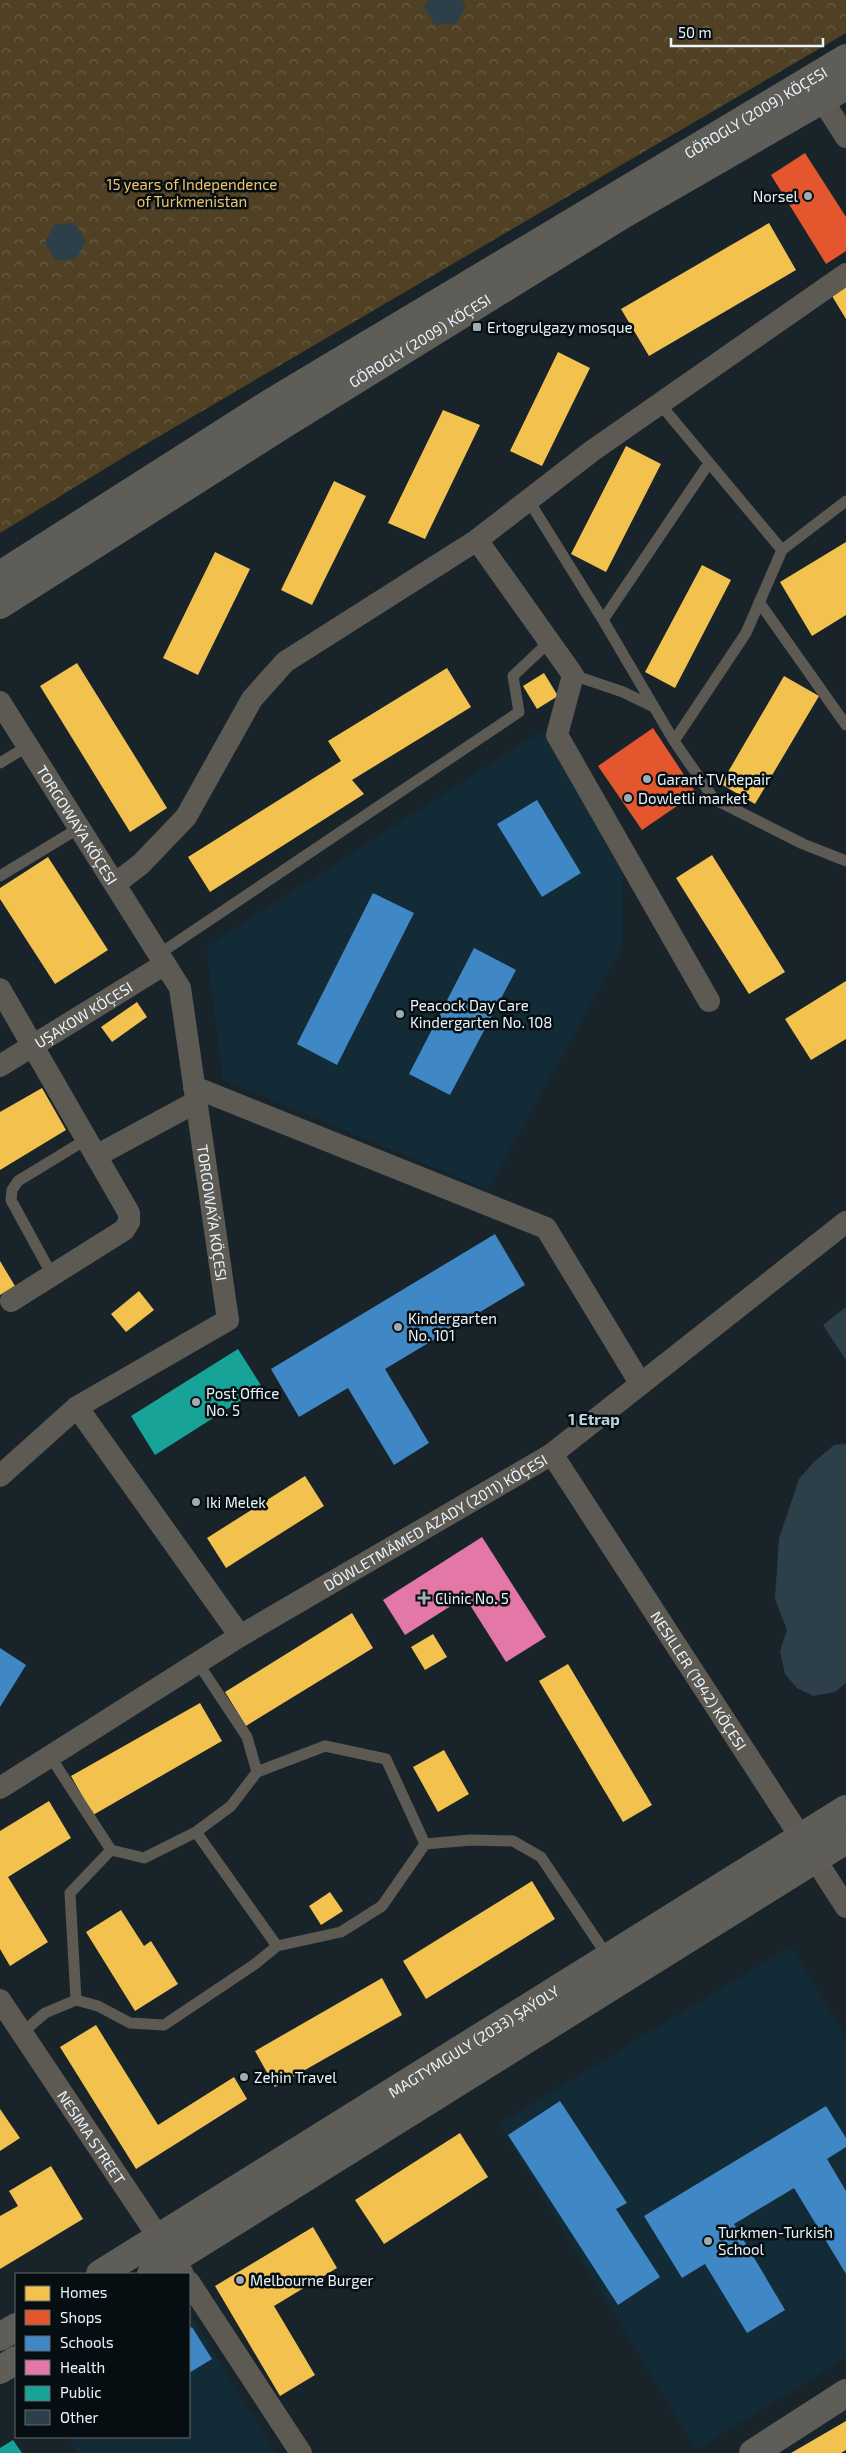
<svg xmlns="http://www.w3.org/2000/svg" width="846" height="2453" font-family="'Exo 2',sans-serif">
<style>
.built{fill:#132a37}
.forest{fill:url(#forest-crowns)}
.homes{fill:#f2c14e}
.shops{fill:#e4572e}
.schools{fill:#3f88c5}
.health{fill:#e377a8}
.public{fill:#17a398}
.building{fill:#2d404a}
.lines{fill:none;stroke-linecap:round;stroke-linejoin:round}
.lane{stroke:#5d5a54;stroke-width:11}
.street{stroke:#5d5a54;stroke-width:22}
.secondary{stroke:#5e5d58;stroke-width:28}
.poi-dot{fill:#a0abb2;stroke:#060e12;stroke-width:2}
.labels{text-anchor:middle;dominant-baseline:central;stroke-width:5;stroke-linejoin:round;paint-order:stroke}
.street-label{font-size:15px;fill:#e9f4fb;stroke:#060e12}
.park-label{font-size:15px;fill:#f2c36e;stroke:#060e12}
.poi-label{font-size:15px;fill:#e9f4fb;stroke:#060e12;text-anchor:start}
.neighbourhood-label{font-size:16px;font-weight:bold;fill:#bdd4e2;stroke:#060e12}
</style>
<defs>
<pattern id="forest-crowns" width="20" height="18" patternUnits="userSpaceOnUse" patternTransform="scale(1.25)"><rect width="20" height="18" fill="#504124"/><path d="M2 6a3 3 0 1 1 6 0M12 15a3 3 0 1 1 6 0" fill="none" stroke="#695d45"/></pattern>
</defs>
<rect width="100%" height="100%" fill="#19242a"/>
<!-- built -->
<path class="built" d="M543 730 622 865 623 946 488 1190 223 1080 206 947Z
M791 1946 846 2037V2358L696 2450 499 2124Z
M189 2312 276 2453H78L68 2437H189Z"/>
<!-- forest -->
<path class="forest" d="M0 0H846V33L129 454 0 533Z"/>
<!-- homes -->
<path class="homes" d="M769 223 796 270 649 356 621 309Z
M846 287V319L832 296Z
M558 352 590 368 542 466 510 451Z
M443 410 480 425 425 539 388 523Z
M626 446 661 464 606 572 571 554Z
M334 481 366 496 312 605 281 590Z
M846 542V615L812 636 780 582Z
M215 552 250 569 198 675 163 658Z
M702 565 731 580 675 688 645 672Z
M77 663 167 808 130 832 40 686Z
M447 668 471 707 352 780 364 794 210 892 188 857 341 761 328 741Z
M544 673 558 696 537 709 523 686Z
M784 676 819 696 755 804 721 784Z
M712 855 785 972 749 994 676 878Z
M48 857 108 950 55 984 0 899V888Z
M846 981V1039L811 1060 785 1019Z
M137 1002 147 1017 112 1042 101 1027Z
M42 1088 66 1130 0 1170V1112Z
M0 1261 15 1286 0 1295Z
M139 1291 154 1310 126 1332 111 1314Z
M305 1476 324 1506 226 1568 207 1538Z
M352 1613 373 1648 246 1726 225 1692Z
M433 1634 447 1657 425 1670 411 1647Z
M568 1664 652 1805 623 1822 539 1681Z
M200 1703 222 1741 93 1815 71 1776Z
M444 1750 469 1794 438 1812 413 1767Z
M49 1801 71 1838 8 1877 48 1942 10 1966 0 1949V1831Z
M532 1881 555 1919 426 1999 403 1961Z
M330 1892 343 1911 321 1925 309 1906Z
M121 1910 144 1946 151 1941 178 1984 135 2011 86 1932Z
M382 1978 402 2015 275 2087 255 2051Z
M96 2025 158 2125 234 2077 247 2099 136 2169 60 2047Z
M0 2109 20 2138 0 2151Z
M460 2133 488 2177 384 2244 355 2200Z
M51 2166 83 2219 0 2269V2216L18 2206 9 2191Z
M313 2227 337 2268 274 2306 315 2375 280 2396 215 2286Z
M846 2421V2450L841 2453H791Z"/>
<!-- shops -->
<path class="shops" d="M805 153 846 217V251L826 264 771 175Z
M653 728 696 793 642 830 598 766Z"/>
<!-- schools -->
<path class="schools" d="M537 800 581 873 542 897 497 824Z
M373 893 414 913 337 1065 297 1044Z
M474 948 516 970 450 1095 409 1074Z
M495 1234 525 1285 385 1369 429 1443 394 1465 348 1388 299 1417 271 1369Z
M0 1648 26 1665 0 1707Z
M560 2101 627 2203 616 2209 660 2277 618 2305 508 2135Z
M826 2106 846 2138V2147L827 2159 846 2191V2274L794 2188 734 2224 785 2310 747 2333 705 2264 682 2278 644 2216Z
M192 2327 212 2359 189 2373V2329Z"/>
<!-- health -->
<path class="health" d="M482 1537 546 1637 506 1662 465 1597 405 1635 383 1600Z"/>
<!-- public -->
<path class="public" d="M238 1349 262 1387 155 1455 131 1416Z
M13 2440 22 2453H0V2448Z"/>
<!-- building -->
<path class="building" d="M428 0H462L466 6 456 24 435 25 424 7Z
M75 223 86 241 76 259 55 260 45 242 55 224Z
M846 1307V1360L823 1325Z
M846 1444V1683L835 1692 813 1696 797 1688 785 1674 780 1651 787 1630 775 1599 779 1538 799 1479 814 1462 834 1445Z"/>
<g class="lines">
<!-- lane -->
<path class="lane" d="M660 404 782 550
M529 501 603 620 709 463
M846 501 782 550 746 633 674 741 714 799 803 844 846 861
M759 602 846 725
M603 620 674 741
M573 675 623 692 654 707
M0 763 28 746
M0 876 79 828
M159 954 519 712 513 676 549 642
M52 1275 11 1200 12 1190 18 1181 87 1139
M50 1756 111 1850 144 1858 196 1832 231 1806 257 1772 247 1737 198 1663
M257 1772 325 1746 386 1759 425 1844
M196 1832 277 1946
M76 2000 70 1893 111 1850
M22 2033 45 2013 76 2000 98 2006 130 2023 164 2025 255 1964 277 1946 341 1932 382 1906 425 1844 471 1840 513 1841 541 1857 608 1957"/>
<!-- street -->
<g class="street">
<path d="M814 87 846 137"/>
<path d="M477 540 573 675 557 735 709 1001"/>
<path id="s1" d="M0 702 180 988 228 1320 77 1407 240 1636"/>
<path d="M115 884 141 864 186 817 252 699 285 662 477 540 592 451 846 274"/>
<path d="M0 989 129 1213V1222L124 1230 11 1301"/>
<path id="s2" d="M0 1066 165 964"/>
<path d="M194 1087 546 1228 640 1383"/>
<path d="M96 1156 196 1102"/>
<path id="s3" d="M552 1454 846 1907"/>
<path d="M0 1476 77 1407"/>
<path id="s4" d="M0 1788 240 1636 552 1454 846 1222"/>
<path id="s5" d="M0 2000 183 2274"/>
<path d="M189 2282 301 2453"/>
</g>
<!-- secondary -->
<g class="secondary">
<path id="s6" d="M0 575 270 403 846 58"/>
<path id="s7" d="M0 605 283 425 624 214 846 86"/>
<path id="s8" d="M100 2274 846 1809"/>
<path d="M151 2274 846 1840"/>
<path d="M0 2337 16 2327"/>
<path d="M0 2370 16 2360"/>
<path d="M753 2453 846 2393"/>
</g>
</g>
<!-- markers -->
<g class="poi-dot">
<circle cx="808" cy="196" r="5"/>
<rect x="472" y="322" width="10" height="10" rx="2.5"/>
<circle cx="647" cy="779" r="5"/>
<circle cx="628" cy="798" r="5"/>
<circle cx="400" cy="1014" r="5"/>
<circle cx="398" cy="1327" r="5"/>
<circle cx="196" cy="1402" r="5"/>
<circle cx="196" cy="1502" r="5"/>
<path d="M421.5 1590.5h5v5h5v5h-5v5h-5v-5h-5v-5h5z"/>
<circle cx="244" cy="2077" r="5"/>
<circle cx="708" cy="2241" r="5"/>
<circle cx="240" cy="2280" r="5"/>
</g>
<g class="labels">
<!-- street labels -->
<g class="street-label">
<text stroke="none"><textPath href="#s6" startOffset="886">GÖROGLY (2009) KÖÇESI</textPath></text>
<text stroke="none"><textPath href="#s7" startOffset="496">GÖROGLY (2009) KÖÇESI</textPath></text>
<text stroke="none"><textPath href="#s1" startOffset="145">TORGOWAÝA KÖÇESI</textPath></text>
<text stroke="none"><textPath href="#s2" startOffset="98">UŞAKOW KÖÇESI</textPath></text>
<text stroke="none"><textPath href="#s1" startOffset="565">TORGOWAÝA KÖÇESI</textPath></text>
<text stroke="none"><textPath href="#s4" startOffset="510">DÖWLETMÄMED AZADY (2011) KÖÇESI</textPath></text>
<text stroke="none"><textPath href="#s3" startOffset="270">NESILLER (1942) KÖÇESI</textPath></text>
<text stroke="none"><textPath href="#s8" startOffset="440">MAGTYMGULY (2033) ŞAÝOLY</textPath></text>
<text stroke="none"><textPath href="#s5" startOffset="165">NESIMA STREET</textPath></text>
</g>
<!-- park labels -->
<g class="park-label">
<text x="192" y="184">15 years of Independence<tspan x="192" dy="17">of Turkmenistan</tspan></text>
</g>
<!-- poi labels -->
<g class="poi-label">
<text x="798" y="196" text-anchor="end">Norsel</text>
<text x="487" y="327">Ertogrulgazy mosque</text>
<text x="657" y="779">Garant TV Repair</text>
<text x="638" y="798">Dowletli market</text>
<text x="410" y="1005">Peacock Day Care<tspan x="410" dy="17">Kindergarten No. 108</tspan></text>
<text x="408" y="1318">Kindergarten<tspan x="408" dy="17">No. 101</tspan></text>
<text x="206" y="1393">Post Office<tspan x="206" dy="17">No. 5</tspan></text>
<text x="206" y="1502">Iki Melek</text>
<text x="435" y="1598">Clinic No. 5</text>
<text x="254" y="2077">Zehin Travel</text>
<text x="718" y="2232">Turkmen-Turkish<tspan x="718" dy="17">School</tspan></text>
<text x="250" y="2280">Melbourne Burger</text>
</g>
<!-- neighbourhood labels -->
<g class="neighbourhood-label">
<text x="594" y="1418">1 Etrap</text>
</g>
</g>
<!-- legend -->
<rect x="15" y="2273" width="175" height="165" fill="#060e12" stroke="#616a6f"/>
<rect x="25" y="2286" width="25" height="15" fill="#f2c14e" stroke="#616a6f"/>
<text x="60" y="2298" font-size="15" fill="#e9f4fb">Homes</text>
<rect x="25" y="2310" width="25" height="15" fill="#e4572e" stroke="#616a6f"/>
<text x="60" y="2323" font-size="15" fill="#e9f4fb">Shops</text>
<rect x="25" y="2336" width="25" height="15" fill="#3f88c5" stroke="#616a6f"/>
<text x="60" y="2348" font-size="15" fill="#e9f4fb">Schools</text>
<rect x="25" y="2360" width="25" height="15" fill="#e377a8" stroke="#616a6f"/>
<text x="60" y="2373" font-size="15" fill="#e9f4fb">Health</text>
<rect x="25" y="2386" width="25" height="15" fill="#17a398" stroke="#616a6f"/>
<text x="60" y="2398" font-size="15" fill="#e9f4fb">Public</text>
<rect x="25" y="2410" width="25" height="15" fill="#2d404a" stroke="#616a6f"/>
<text x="60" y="2423" font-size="15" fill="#e9f4fb">Other</text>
<!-- scale -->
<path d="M671 38v8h152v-8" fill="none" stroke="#e9f4fb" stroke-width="2.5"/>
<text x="678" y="38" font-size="15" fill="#e9f4fb" stroke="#060e12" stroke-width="4" paint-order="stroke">50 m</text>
</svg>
